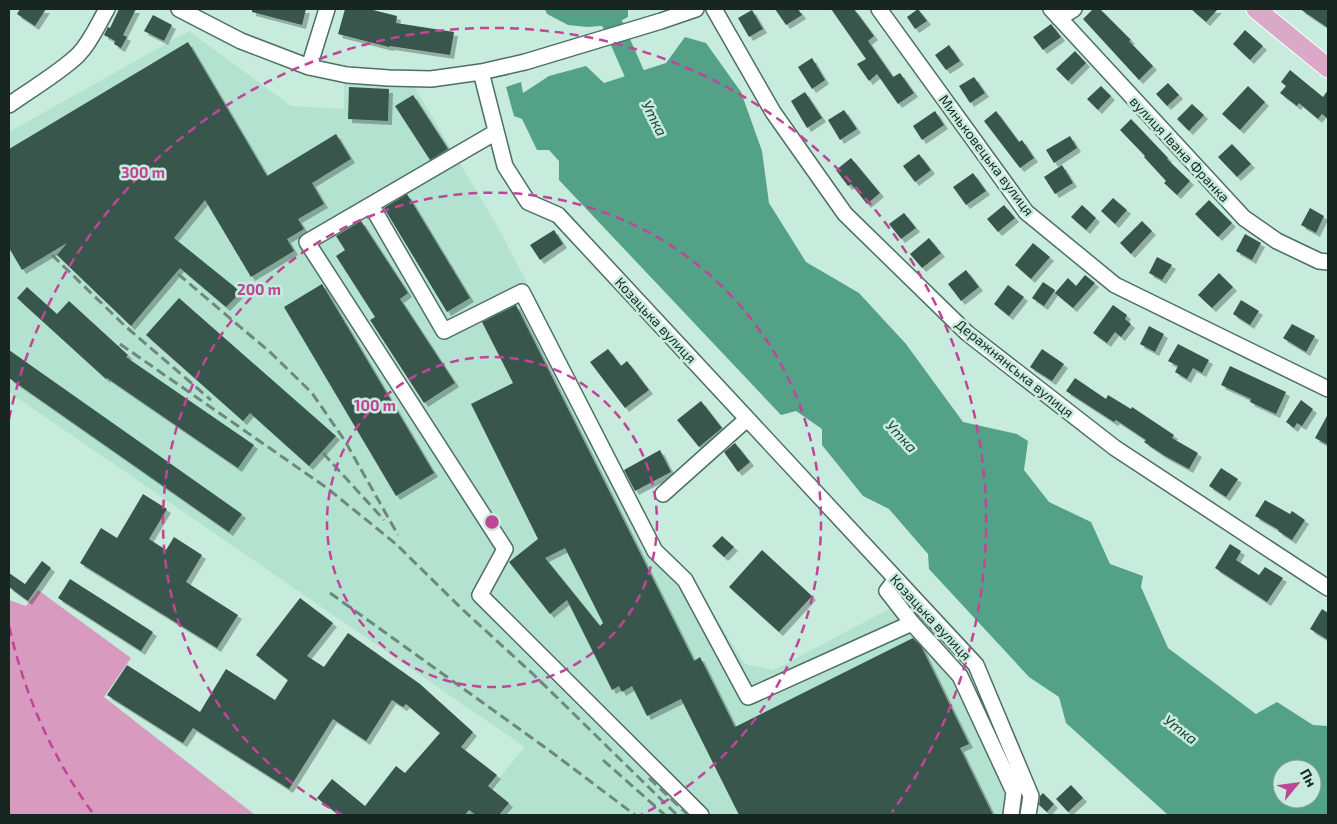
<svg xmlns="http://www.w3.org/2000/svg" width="1337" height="824" font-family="'Exo 2',sans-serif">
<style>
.built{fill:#b4e2d0}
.forest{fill:#d89abf}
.water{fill:#53a288;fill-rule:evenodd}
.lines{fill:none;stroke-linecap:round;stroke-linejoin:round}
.river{stroke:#53a288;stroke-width:20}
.building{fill:#37574b;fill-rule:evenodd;filter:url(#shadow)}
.minor-casing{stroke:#4e6f63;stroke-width:18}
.major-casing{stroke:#fff;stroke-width:21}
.minor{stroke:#fff;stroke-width:15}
.major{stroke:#dba9c8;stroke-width:19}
.rail{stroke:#6f887e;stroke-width:3;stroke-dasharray:10 5;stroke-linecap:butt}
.ring{fill:none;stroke:#c04597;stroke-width:2.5;stroke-dasharray:9 6}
.labels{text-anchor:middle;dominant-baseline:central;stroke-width:5;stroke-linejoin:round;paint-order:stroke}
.street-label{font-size:14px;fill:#182621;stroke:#c7ecdd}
.water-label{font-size:15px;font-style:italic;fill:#193e32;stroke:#c7ecdd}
.centre{fill:#c04597;stroke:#c7ecdd;stroke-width:2.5}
.ring-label{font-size:15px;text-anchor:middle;font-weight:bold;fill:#c04597;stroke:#c7ecdd;stroke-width:5;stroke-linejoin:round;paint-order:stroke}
</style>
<defs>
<filter id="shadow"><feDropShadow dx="4" dy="4" stdDeviation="0" flood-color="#0004"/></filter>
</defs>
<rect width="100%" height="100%" fill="#c7ecdd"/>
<!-- built -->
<path class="built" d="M189 31 291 106 344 109V84L414 86 496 224 543 313 661 549 688 574 745 664 774 670 904 601 969 673 1022 796 1019 815H468L525 747 9 392V132Z"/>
<!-- forest -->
<path class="forest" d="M38 590 131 658 104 697 255 815H9V600L26 606Z"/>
<!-- water -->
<path class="water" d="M545 9H628V17L613 25 587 27 568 25 547 14Z
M685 37 706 43 741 92 762 151 769 203 806 262 859 293 906 344 963 422 1017 434 1028 441 1024 470 1049 502 1091 522 1110 564 1143 576 1141 587 1168 648 1256 714 1277 702 1313 725 1328 726V815H1168L1066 723 1059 697 1029 677 929 569 928 554 889 509 863 496 822 445V429L796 411 781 415 559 180V161L549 150H537L522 119 514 116 506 87 521 82 523 93 549 76 586 66 604 83 666 63ZM1282 769H1312V799H1282Z"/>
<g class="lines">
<!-- river -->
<path class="river" d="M604 9 613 25 645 98"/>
</g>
<!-- building -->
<path class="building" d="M20 9H46L35 26 17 14Z
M119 9H136L123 35 127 37 121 48 114 44 115 41 104 35 108 27 110 28Z
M252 9H306L302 25 252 12Z
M345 9H369L397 16 396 23 454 32 450 55 390 46 389 47 338 34Z
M775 9H798L802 15 786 25Z
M831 9H854L874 36 868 41 893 77 900 73 914 93 898 104 877 74 869 81 857 64 866 59Z
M918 9 927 21 915 29 907 17Z
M1093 9H1100L1131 40 1129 41 1153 66 1139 80 1083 19Z
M1191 9H1218L1206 22Z
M1300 9H1328V28Z
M752 10 763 29 749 37 738 18Z
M153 15 172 25 164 41 144 31Z
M1051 24 1061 37 1043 50 1033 37Z
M1245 30 1263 46 1250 60 1233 44Z
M188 42 267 176 336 134 351 159 312 183 324 204 298 219 304 229 287 239 294 251 251 277 205 200 174 238 241 292 226 307 180 268 131 326 57 255 67 243 22 270 9 248V149Z
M949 45 960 61 946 70 935 55Z
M1075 51 1086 63 1068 81 1056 69Z
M812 58 825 80 812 89 798 67Z
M1290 70 1323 97 1328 90V119L1322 114 1318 119 1299 103 1297 106 1280 93 1286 86 1281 82Z
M974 77 985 93 970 103 959 86Z
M1168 83 1179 95 1167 106 1156 94Z
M1101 86 1111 96 1098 110 1087 99Z
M1248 86 1265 102 1240 130 1222 114Z
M349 87 389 89 388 121 348 119Z
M805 92 822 118 807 128 791 101Z
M413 95 448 149 430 160 395 106Z
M1192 104 1204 115 1189 131 1177 119Z
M844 110 857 129 840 140 828 120Z
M935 111 944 125 922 140 913 126Z
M996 111 1019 142 1022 140 1034 158 1020 168 984 121Z
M1131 119 1168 158 1167 159 1190 181 1177 195 1164 183 1166 181 1144 157 1145 156 1120 130Z
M1070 136 1077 148 1054 163 1046 150Z
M1232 144 1251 164 1237 177 1218 157Z
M919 154 931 170 915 182 903 166Z
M851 158 880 193 867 204 851 184 848 186 836 170Z
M1062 165 1073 183 1055 194 1044 177Z
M973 173 986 191 966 205 953 187Z
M407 194 470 298 447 312 384 208Z
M1113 198 1127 210 1115 224 1101 211Z
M1209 200 1232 223 1218 237 1195 214Z
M1004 205 1015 218 998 232 987 219Z
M1082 205 1096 218 1086 230 1071 217Z
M1310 208 1324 216 1316 233 1301 225Z
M904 213 916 228 901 239 889 224Z
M361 221 408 293 400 299 455 383 424 403 370 320 375 317 336 256 345 250 336 236Z
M1142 221 1152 231 1131 254 1120 243Z
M554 230 563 244 540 260 530 245Z
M1245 234 1261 243 1252 260 1236 251Z
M929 238 941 253 922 268 910 254Z
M1033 243 1050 257 1031 279 1015 265Z
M1157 257 1172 265 1162 280 1149 273Z
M966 270 979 287 961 301 948 284Z
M1219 273 1233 287 1212 308 1198 295Z
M1085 275 1095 283 1073 308 1055 293 1068 278 1076 286Z
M1043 282 1055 290 1044 306 1032 298Z
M322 284 434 473 396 496 284 307Z
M1008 285 1024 297 1009 316 994 304Z
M27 287 57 314 69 301 128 355 126 357 254 445 238 468 107 378 106 379 17 298Z
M179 298 336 436 309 466 250 413 243 421 146 335Z
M1241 300 1259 311 1250 325 1233 314Z
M516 305 694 661 700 657 735 727 913 638 921 646 969 744 960 748 993 815H739L681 699 647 716 632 686 622 692 619 686 612 690 567 600 550 614 509 562 538 539 471 404 513 383 482 322ZM565 548 603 623 600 626 545 558Z
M1113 305 1127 315 1125 319 1131 324 1121 337 1115 332 1107 343 1093 333Z
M1292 324 1315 336 1306 352 1283 338Z
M1149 326 1164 334 1155 352 1140 344Z
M1178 344 1209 360 1202 373 1193 368 1187 379 1175 372 1178 366 1168 361Z
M608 349 621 366 627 361 649 390 625 408 590 362Z
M1042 349 1064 364 1052 381 1030 367Z
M9 350 242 514 229 532 9 378Z
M1230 366 1286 392 1276 414 1250 402 1251 399 1221 385Z
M1075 378 1106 399 1108 395 1131 409 1132 407 1174 435 1172 438 1198 453 1189 469 1165 456 1144 442 1146 440 1116 420 1114 422 1066 391Z
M1301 400 1313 409 1302 426 1297 423 1294 428 1286 422Z
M701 401 722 428 699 447 677 420Z
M1328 414V445L1315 438Z
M735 443 750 462 738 472 724 452Z
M660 450 671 472 635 491 624 470Z
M1221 468 1238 479 1226 497 1209 486Z
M143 494 167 509 149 539 166 550 174 537 202 555 186 582 238 615 217 648 80 563 101 528 117 538Z
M1265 500 1290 514 1292 511 1305 520 1292 540 1278 531 1279 530 1255 516Z
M722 536 734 547 724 557 712 546Z
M1230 544 1241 551 1236 560 1259 575 1265 567 1283 578 1267 602 1215 568Z
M762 550 812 596 779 632 729 587Z
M42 561 51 568 28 601 9 587V573L25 584Z
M70 579 153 632 141 651 58 598Z
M300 598 333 623 307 656 324 667 348 633 420 684 473 732 461 747 497 775 488 786 509 803 499 815H476L469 810 465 815H339L317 798 332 779 365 806 396 766 405 773 440 733 406 704 403 707 392 700 366 741 333 719 289 789 193 728 183 743 107 695 127 665 200 712 226 669 275 700 288 680 256 655Z
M1322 609 1328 613V640L1310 629Z
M1071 785 1083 798 1068 812 1056 799Z
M1043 793 1054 804 1047 812 1039 805 1040 796Z"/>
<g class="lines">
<!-- minor casing -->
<g class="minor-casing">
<path id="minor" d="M179 9 241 41 309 67 347 75 389 78 431 79 481 72 525 62 661 21 696 9
M714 9 773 112 845 214 967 333 1115 448 1328 588
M879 9 1026 212 1115 285 1328 389
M1051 9 1244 218 1277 241 1319 261 1328 262
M1059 18 1074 9
M309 67 327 9
M481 72 505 166 528 202 558 215 976 665 1031 796 1028 815
M9 105C31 89 58 74 78 55 91 42 98 24 107 9
M496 132 307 242 505 549 480 595 701 815
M371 205 444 331 522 292 655 551 685 580 748 697 912 623
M663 494 747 419
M896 579 887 591 912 623 960 676 1014 792 1011 815"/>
</g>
<!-- major casing -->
<g class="major-casing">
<path id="major" d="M1256 9 1328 68"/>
</g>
<!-- minor -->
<use href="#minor" class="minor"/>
<!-- major -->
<use href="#major" class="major"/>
<!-- rail -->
<path class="rail" d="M52 255 124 325 211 400
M178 274 271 353 312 393 345 441 398 535
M120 344 327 488 396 544 462 609 534 675 677 815
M323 453 384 520
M330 593 550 751 635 815
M603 760 665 815
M649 778 688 815"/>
</g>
<!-- distance rings -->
<g class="ring">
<circle cx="492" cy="522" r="165"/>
<path d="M343 815A329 329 0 1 1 641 815"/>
<path d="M92 812A494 494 0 0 1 9 625M9 419A494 494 0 1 1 892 812"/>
</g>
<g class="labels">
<!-- street labels -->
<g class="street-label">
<text transform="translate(1180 149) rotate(47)">вулиця Івана Франка</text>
<text transform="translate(987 155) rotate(53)">Миньковецька вулиця</text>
<text transform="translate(656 320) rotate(47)">Козацька вулиця</text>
<text transform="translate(1015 368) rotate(39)">Деражнянська вулиця</text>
<text transform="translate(931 617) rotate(47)">Козацька вулиця</text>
</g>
<!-- water labels -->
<g class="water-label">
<text transform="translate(655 118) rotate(63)">Утка</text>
<text transform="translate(902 436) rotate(47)">Утка</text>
<text transform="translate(1181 729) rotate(37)">Утка</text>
</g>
</g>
<circle cx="492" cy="522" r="8" class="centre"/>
<g class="ring-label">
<text x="143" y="178">300 m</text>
<text x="259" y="295">200 m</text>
<text x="375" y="411">100 m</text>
</g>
<!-- border -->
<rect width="1337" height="824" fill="none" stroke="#182621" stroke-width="20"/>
<!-- north arrow -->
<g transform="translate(1297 784) rotate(61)"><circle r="24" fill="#c7ecdd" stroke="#819d92"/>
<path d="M0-4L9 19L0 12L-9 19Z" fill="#c04597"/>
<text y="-8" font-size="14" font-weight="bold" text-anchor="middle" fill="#182621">Пн</text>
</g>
</svg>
